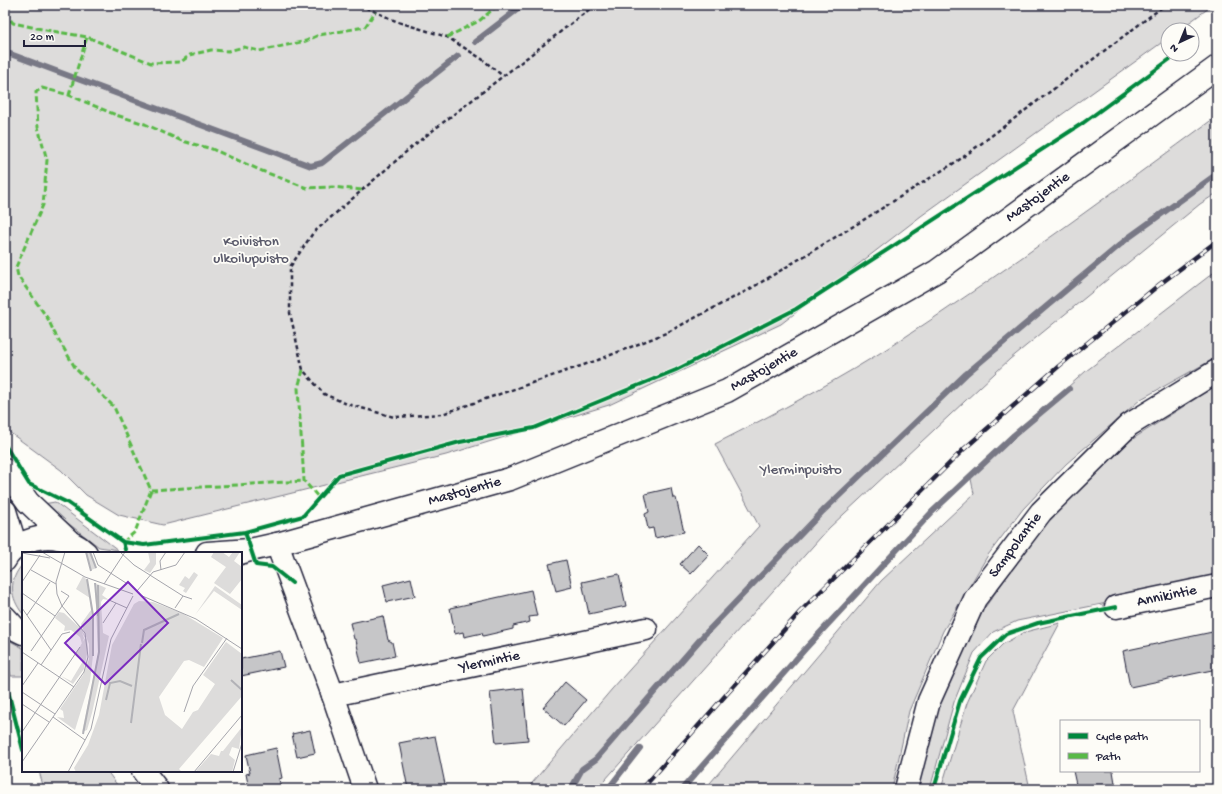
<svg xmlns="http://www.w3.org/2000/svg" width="1222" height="794" font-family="'Gochi Hand',sans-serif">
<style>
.green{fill:#dddcdb;stroke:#807f8b}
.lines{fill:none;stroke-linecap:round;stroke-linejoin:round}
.stream{stroke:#787885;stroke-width:6}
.building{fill:#c6c6c8;stroke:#22223b}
.minor-casing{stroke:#22223b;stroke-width:25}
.major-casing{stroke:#22223b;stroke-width:25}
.path{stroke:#22223b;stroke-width:2.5;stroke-dasharray:4 3;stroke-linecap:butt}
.minor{stroke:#fdfcf7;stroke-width:22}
.major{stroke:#fdfcf7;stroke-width:22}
.rail-casing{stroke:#22223b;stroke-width:4.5}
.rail{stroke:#fdfcf7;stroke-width:3;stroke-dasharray:9;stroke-linecap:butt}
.quiet{stroke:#58b947;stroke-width:3;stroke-dasharray:6 3;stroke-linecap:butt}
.cycleway-casing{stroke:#fdfcf7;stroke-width:6}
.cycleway{stroke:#00873e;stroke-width:4}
.labels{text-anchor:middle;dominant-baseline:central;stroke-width:3.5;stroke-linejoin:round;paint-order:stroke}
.street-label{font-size:15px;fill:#22223b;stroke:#fdfcf7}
.park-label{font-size:15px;fill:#5a5a6b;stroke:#fdfcf7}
.inset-river{fill:none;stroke:#b2b2b7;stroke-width:2}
.inset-road{fill:none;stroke:#a5a5ac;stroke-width:1}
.view{fill:#7b2cbf;fill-opacity:0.15;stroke:#7b2cbf;stroke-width:2}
.inset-edge{fill:none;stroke:#22223b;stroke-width:2}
</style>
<rect width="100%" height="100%" fill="#fdfcf7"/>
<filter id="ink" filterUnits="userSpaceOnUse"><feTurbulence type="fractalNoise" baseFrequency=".025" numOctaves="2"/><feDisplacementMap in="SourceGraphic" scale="8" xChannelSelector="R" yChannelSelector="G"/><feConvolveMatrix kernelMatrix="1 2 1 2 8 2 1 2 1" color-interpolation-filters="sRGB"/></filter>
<g filter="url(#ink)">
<!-- green -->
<path class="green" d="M5 5H1213L1179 30H1168V38L921 216 781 324 609 405 446 455 163 525 119 515 86 495 61 470 9 432 5 426Z
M1217 116V193L1200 204 1010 359 829 528 597 789H527L612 689 759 526 715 444C778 412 840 379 899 341 1008 270 1112 193 1217 116Z
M1217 270V357L1141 399 1066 464 1023 509 988 555 943 631 909 711 892 789H705L881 581 974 494 970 474 1086 371Z
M1217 385V581L1017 621 993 632 974 653 954 702 930 789H917L941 700 983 610 1056 509 1128 442Z
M55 502 118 550 99 547 43 504Z
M23 564V614C10 598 8 580 23 564Z
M1060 623 1013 711 1030 789H941L967 703 986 661 1003 644 1025 632Z
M5 638 23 648V676H11L5 654Z
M39 771H107L120 789H44Z"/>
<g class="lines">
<!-- stream -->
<path class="stream" d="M475 42 523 5
M5 52 311 166 322 163 458 56
M571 789 582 769 596 759 704 635 823 511 966 374 1128 238 1217 174
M608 789 640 748
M682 789 805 649 932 512 1014 435 1069 389"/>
</g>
<!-- building -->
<path class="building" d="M671 488 673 498H676L684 532 655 538 653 528 648 529 645 514 649 512 645 494Z
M698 544 709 555 691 574 680 564Z
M566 560 572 587 556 591 549 564Z
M619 574 626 606 589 614 582 582Z
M411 578 415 596 387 602 383 585Z
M531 590 537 616 529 617 530 622 513 626V629L483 636 482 633 464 637 463 632 455 634 450 608Z
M383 616 388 640 392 642 395 656 361 663 356 640 354 639 350 623Z
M1217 631V669L1130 687 1123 651Z
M280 651 284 667 241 676V659Z
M565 682 586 700 564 726 543 708Z
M523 688 528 740 496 743 490 692Z
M310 730 315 753 297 757 292 734Z
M435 736 446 789H408L399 743Z
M276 748 282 778 279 779 281 789H249L246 774 250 773 246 755Z
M1073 771H1113L1116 789H1077Z"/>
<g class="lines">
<!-- minor casing -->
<g class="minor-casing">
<g id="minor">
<path d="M5 470 28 502 68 540"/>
<path d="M5 511 16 547"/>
<path d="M277 544 333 695 365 789"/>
<path id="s1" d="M1116 607 1217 586"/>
<path id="s2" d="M333 695 646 629"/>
<path id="s3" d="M906 789 929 701 975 599 1041 512 1129 425 1217 371"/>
</g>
</g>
<!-- major casing -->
<g class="major-casing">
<g id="major">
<path d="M207 553 250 550"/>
<path id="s4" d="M240 553 250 550 277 544 510 479 727 391 937 271 1217 67"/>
<path d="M5 560C8 554 15 548 20 545 42 532 67 535 86 553"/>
<path d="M5 617 17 630 23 633"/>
<path d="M143 771 157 789"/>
</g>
</g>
<!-- path -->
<path class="path" d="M360 5 398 22 447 37 482 59 503 76
M595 5 414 145 313 233 290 267V313L303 370 324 394 347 404 394 417 442 414 598 360 666 333 750 289 857 224 962 158 1165 5"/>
<!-- minor -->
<use href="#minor" class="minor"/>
<!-- major -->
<use href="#major" class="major"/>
<!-- rail casing -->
<g class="rail-casing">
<path id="rail" d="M642 789 800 612 964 449 1059 366 1160 284 1217 241"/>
</g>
<!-- rail -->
<use href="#rail" class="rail"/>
<!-- quiet -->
<path class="quiet" d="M5 13 13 23 46 30 87 37 151 63 181 62 190 55 211 50 228 51 244 47 259 51 306 41 319 35 365 27 375 12
M447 37 479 21 498 5
M69 95 87 37
M303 370 298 388 304 481 319 498
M151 490 304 481
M123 542 135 532 151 490 114 407 76 369 54 332 48 319 18 276 16 267 43 205 47 160 38 127 36 92 42 88 69 95 116 115 145 124 182 141 212 149 262 171 307 188 332 187 362 190
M115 789 121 785"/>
<!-- cycleway casing -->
<g class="cycleway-casing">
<path id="cycleway" d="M5 445 29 484 68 503 123 542 126 553
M245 532 256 565 272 567 292 583
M123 542 144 545 245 532 303 516 339 475 460 442 534 428 676 370 796 309 1083 123 1177 54
M6 683 23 750
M934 789 960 701 981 658 1006 634 1038 623 1116 607"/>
</g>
<!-- cycleway -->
<use href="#cycleway" class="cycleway"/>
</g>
</g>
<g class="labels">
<!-- street labels -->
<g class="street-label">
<text stroke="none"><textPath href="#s4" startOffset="881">Mastojentie</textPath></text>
<text stroke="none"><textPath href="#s4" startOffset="557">Mastojentie</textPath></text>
<text stroke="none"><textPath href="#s4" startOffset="233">Mastojentie</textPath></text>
<text stroke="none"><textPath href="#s3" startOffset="270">Sampolantie</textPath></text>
<text stroke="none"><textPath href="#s1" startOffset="52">Annikintie</textPath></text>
<text stroke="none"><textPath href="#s2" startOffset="160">Ylermintie</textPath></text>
</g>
<!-- park labels -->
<g class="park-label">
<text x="251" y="242">Koiviston<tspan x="251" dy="17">ulkoilupuisto</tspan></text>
<text x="801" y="470">Ylerminpuisto</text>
</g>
</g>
<!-- overview -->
<g transform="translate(22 552)">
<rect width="220" height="220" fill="#fdfcf7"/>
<path d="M64 0H69L75 16 69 18ZM126 0H134V12L128 21 122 18 128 10ZM192 0H200L207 5 211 0H218L212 9 220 15V27L208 42 192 31 204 15 189 5ZM172 20 176 23 164 41 161 39 163 36 157 33 163 24 167 27ZM61 24 65 28 70 54 72 95 68 129 53 178 35 165 42 166 41 159 38 157 61 123 67 107V92L59 72 69 58 68 46 54 37ZM73 31 84 36 80 43 87 48 81 47 79 50 81 81 87 84 70 161 65 178 60 180 76 103ZM193 34 220 53V58L192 39 173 63ZM117 49 131 50 160 61 201 86 182 115 167 108 162 109 137 145 143 163 160 177 171 160 176 158 193 132 181 123 204 90 220 102V144L157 217 160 220H54L52 216 66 193 77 163 90 93 112 52ZM42 58 54 69 59 75 65 88 66 97 62 117 51 132 39 124 49 129 61 109 53 103 63 86 53 69ZM37 60 42 61 58 76 62 86 60 92 58 85 49 78 42 79 43 74 33 66ZM220 175 217 197 210 195 207 203 213 208 210 220H173L189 202 197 204 199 199H201Z" fill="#dddcdb"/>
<path class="inset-river" d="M64 0 69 19M68 0 74 16M65 27 71 63V104M73 31 76 64M120 91 122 78 157 62M209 128 220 138M84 148 88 131 98 129 110 134M109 171 119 92M61 182 77 100 76 33"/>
<path class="inset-road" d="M20 0 63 25 111 42M71 0 76 13 104 31M98 0 112 13 161 44M0 1 28 6M9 18 34 32M139 18 138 9 144 0M0 30 18 3M82 32 103 0M115 39 131 20 154 13 163 0M0 41 33 64M118 43 174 67 220 97M87 48 105 56M0 56 29 98M153 56 161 44 170 47M5 63 28 30M81 71 94 51M9 99 47 44 39 39M0 100 52 135M19 113 40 82 48 80M0 134 16 111M0 140 33 162M0 152 27 170M162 160 171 134 205 86M31 165 63 188M0 180 58 95M0 210 62 120 66 105 63 81 40 54 35 42 34 30 43 0M46 220 69 177 89 87 111 44M172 220 220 163M211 220 220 191"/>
<path class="view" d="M106 30 146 71 83 132 43 91Z"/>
<rect width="220" height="220" class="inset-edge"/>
</g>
<!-- margin -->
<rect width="1222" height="794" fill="none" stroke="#fdfcf7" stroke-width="20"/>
<rect x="10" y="10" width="1202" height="774" fill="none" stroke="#22223b" stroke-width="1.5" filter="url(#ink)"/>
<!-- legend -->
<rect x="1060" y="720" width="140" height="52" fill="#fdfcf7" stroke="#a5a5ac"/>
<rect x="1068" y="733" width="20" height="6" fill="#00873e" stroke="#a5a5ac"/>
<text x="1096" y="740" font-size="12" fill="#22223b">Cycle path</text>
<rect x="1068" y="753" width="20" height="6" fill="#58b947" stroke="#a5a5ac"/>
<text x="1096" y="760" font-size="12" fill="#22223b">Path</text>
<!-- north arrow -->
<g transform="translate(1180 42) rotate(224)"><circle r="19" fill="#fdfcf7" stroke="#a5a5ac"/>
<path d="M0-3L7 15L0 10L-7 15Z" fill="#22223b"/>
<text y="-6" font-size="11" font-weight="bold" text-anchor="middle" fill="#22223b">N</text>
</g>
<!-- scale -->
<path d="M24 40v6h61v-6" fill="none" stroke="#22223b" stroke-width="2"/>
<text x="30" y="40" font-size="12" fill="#22223b" stroke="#fdfcf7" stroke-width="3" paint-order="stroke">20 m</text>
</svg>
